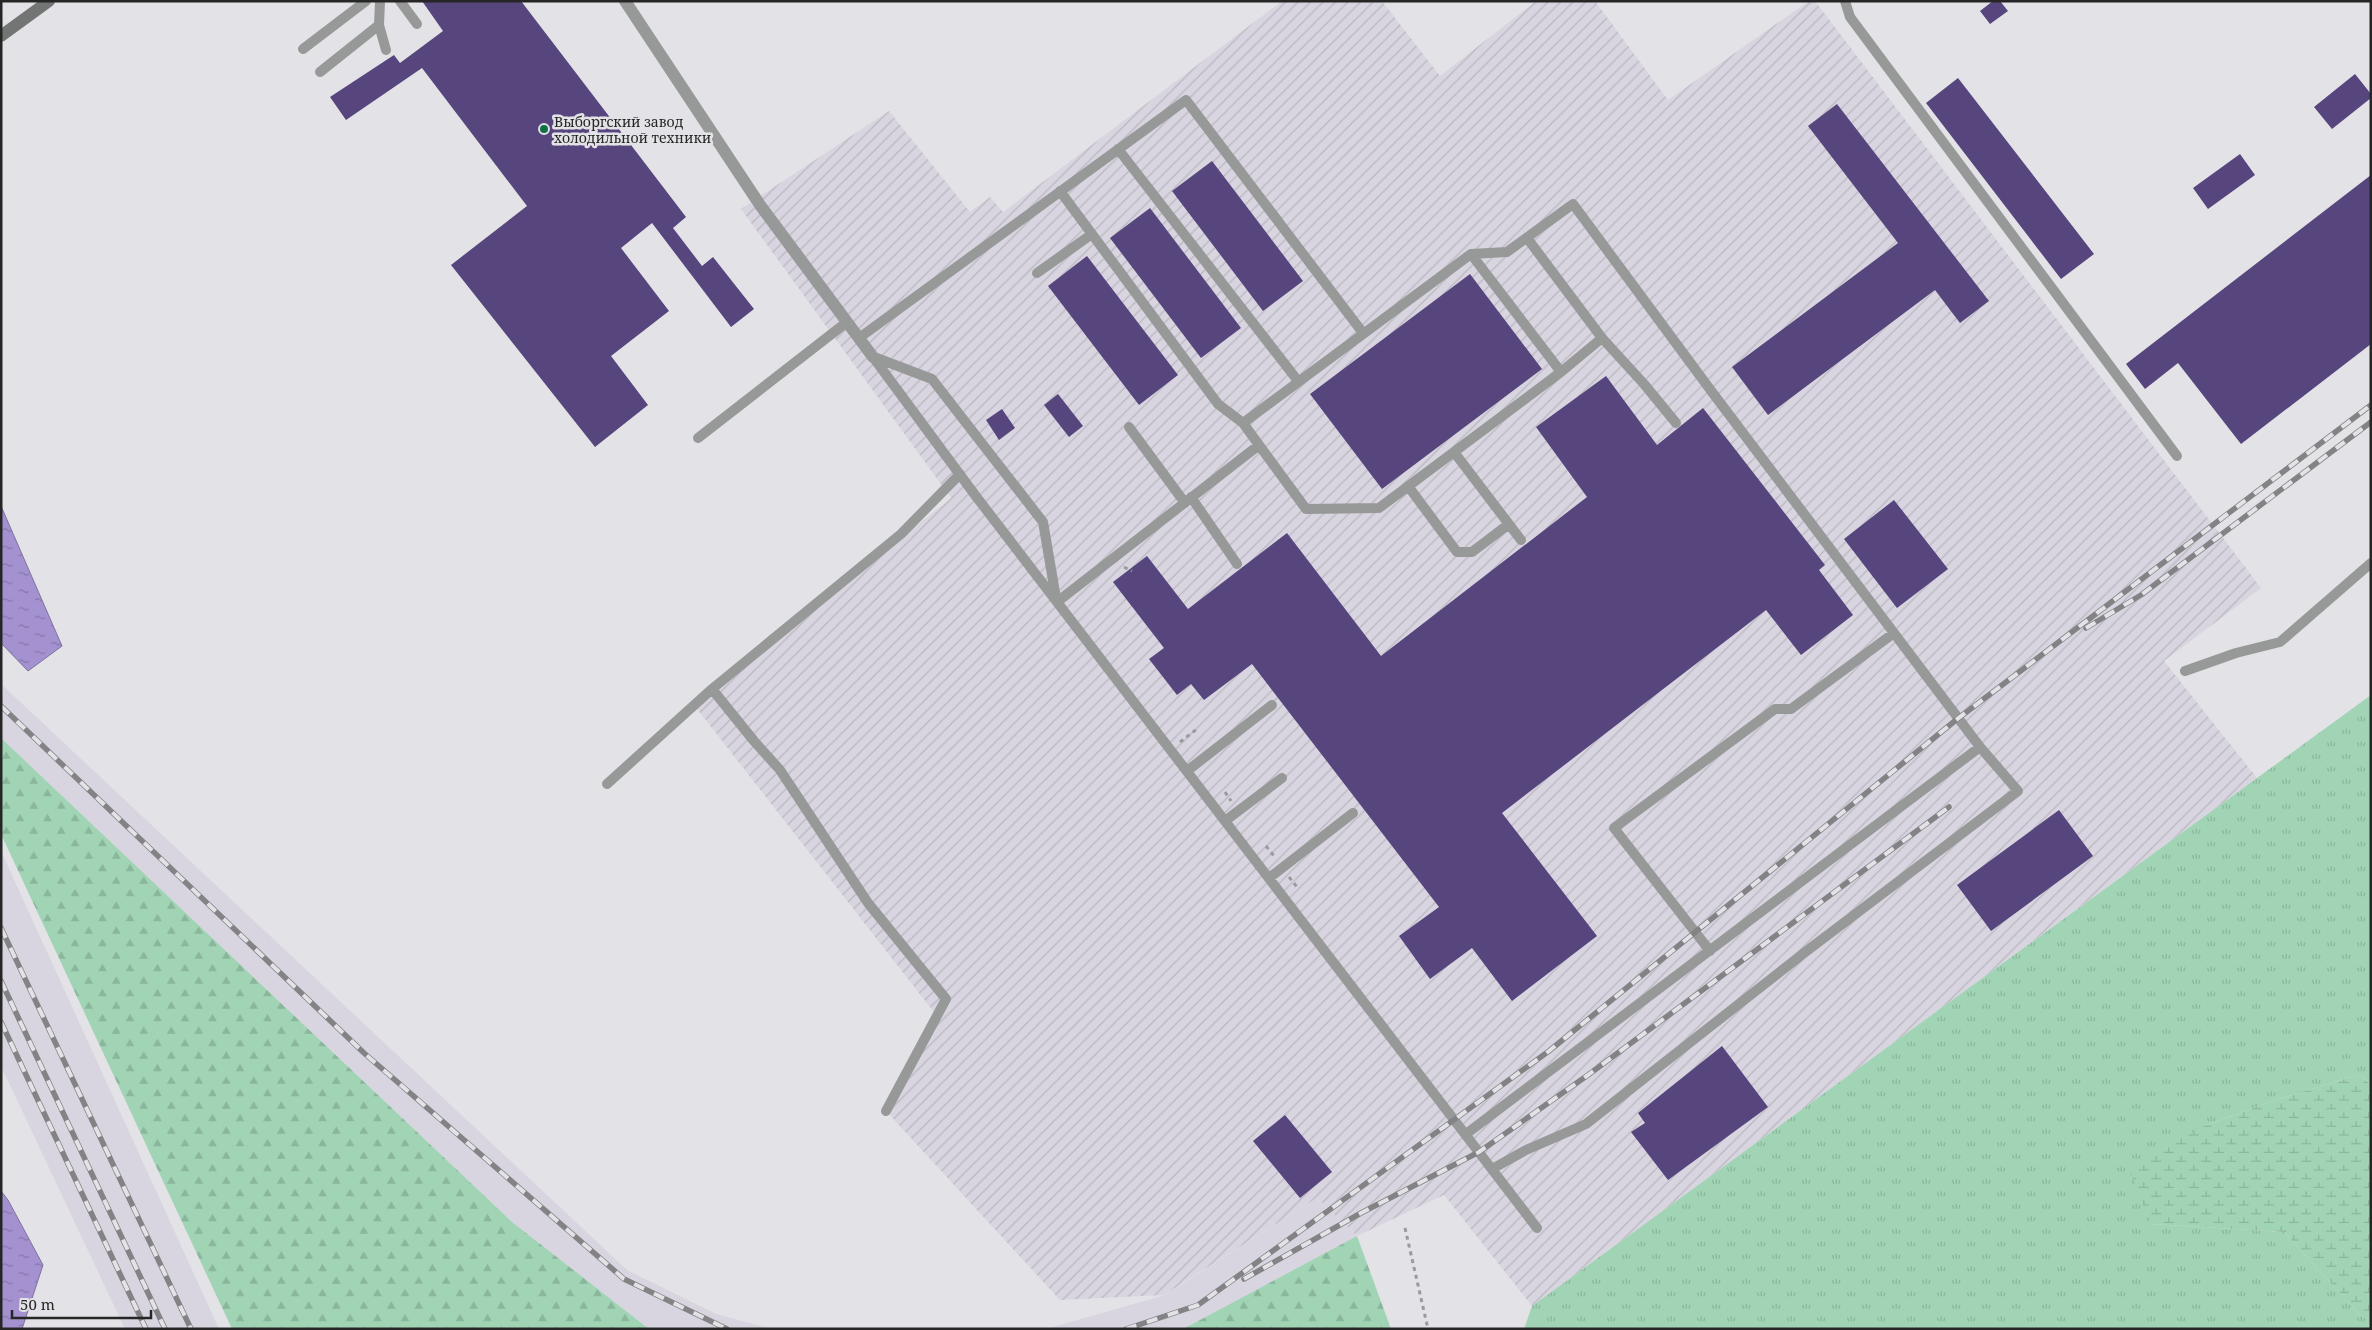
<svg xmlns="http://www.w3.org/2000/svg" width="2372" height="1330" font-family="'Noto Serif',serif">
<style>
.built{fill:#d8d5e0}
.industrial{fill:url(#industrial-furrows)}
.grass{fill:url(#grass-tufts)}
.forest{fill:url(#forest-firs)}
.wetland{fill:url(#wetland-marsh)}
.water{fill:url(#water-ripples);stroke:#7e719d}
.building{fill:#57457e}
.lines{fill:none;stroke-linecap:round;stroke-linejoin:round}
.path{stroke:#9a999c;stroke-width:3;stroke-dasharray:4 4;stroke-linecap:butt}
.lane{stroke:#979998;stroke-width:10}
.street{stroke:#979998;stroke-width:12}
.secondary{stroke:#737574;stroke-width:12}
.rail-casing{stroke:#838385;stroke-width:5.5}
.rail{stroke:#e3e2e6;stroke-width:4;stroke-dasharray:11;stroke-linecap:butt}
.poi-dot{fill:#107045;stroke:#e3e2e6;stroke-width:2}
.labels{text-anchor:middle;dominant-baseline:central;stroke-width:5;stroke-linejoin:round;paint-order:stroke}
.poi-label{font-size:14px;fill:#262627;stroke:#e3e2e6;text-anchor:start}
</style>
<defs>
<pattern id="industrial-furrows" width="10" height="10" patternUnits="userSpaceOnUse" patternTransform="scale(1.25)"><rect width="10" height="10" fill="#d8d5e0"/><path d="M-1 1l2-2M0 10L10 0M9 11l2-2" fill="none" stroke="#b9b7c0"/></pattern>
<pattern id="grass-tufts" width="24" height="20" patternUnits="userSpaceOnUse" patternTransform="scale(1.25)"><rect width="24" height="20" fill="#a1d4b5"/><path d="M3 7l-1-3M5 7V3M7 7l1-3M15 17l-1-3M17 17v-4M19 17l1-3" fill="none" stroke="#8ab69c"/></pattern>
<pattern id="forest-firs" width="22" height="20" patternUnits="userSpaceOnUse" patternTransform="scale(1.25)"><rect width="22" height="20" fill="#a1d4b5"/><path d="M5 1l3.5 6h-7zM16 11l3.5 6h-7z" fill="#8ab69c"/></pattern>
<pattern id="wetland-marsh" width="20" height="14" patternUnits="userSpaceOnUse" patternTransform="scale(1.25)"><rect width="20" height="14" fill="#a1d4b5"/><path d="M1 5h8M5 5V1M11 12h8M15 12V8" fill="none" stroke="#8ab69c"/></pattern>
<pattern id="water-ripples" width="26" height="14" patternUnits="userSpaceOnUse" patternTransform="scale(1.25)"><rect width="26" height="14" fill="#a491d0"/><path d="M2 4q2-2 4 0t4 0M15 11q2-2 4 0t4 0" fill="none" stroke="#8576a9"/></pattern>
</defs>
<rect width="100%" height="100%" fill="#e3e2e6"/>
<!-- built -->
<path class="built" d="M1 684 627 1270 716 1314 773 1329H649L512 1222 1 738Z
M1 851 219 1329H125L1 1066Z
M1317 1198 1357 1236 1183 1329H1046L1165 1295Z"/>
<!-- industrial -->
<path class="industrial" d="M1282 1H1382L1440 76 1536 1H1595L1668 100 1809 1H1815L2261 588 2164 661 2257 778 1532 1306 1444 1195 1357 1236 1317 1198 1164 1295 1060 1300 886 1111 937 1016 694 705 951 498 741 209 889 111 970 212 990 197 1003 212Z"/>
<!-- grass -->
<path class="grass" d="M2371 695V1085L2360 1074 2267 1103 2201 1127 2151 1224 2284 1232 2361 1316 2371 1319V1329H1524L1532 1306Z"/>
<!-- forest -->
<path class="forest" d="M1 738 512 1222 649 1329H232L1 834Z
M1357 1236 1391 1329H1183Z"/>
<!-- wetland -->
<path class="wetland" d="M2360 1074 2371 1085V1319L2361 1316 2284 1232 2151 1224 2128 1167 2201 1127 2267 1103Z"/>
<!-- water -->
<path class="water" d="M1 506 62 646 28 671 1 643Z
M1 1191 8 1200 43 1265 22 1329H1Z"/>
<!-- building -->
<path class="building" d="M422 1H521L686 217 673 228 702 266 713 257 754 309 731 327 652 223 621 248 669 311 611 356 648 405 595 447 451 265 527 206 422 68 346 120 330 97 394 55 400 63 443 31Z
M1993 1H2000L2008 11 1990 24 1980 11Z
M2355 74 2371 94V98L2332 129 2314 107Z
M1958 78 2094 254 2061 279 1926 103Z
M1837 104 1989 301 1960 323 1935 290 1768 415 1732 367 1898 243 1808 126Z
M2240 154 2255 175 2208 209 2193 188Z
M1212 161 1303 281 1263 311 1172 191Z
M2371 175V344L2241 444 2178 363 2145 389 2126 364Z
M1150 208 1241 328 1201 358 1110 238Z
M1087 256 1178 375 1139 405 1048 286Z
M1470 274 1542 369 1382 489 1310 394Z
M1606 376 1657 445 1703 408 1825 565 1819 570 1853 615 1801 655 1766 610 1502 813 1597 936 1512 1001 1472 948 1430 979 1399 936 1439 907 1252 664 1204 700 1191 684 1177 695 1149 659 1164 648 1113 582 1147 556 1188 609 1287 533 1381 656 1587 497 1536 427Z
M1058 394 1083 426 1069 437 1044 405Z
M1002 409 1015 428 999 440 986 420Z
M1894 500 1948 569 1897 608 1844 539Z
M2059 810 2093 856 1991 931 1957 885Z
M1722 1046 1768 1107 1668 1180 1631 1132 1645 1123 1638 1113Z
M1285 1115 1332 1172 1300 1198 1253 1141Z"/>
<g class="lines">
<!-- path -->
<path class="path" d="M1124 567 1132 571
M1180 742 1197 729
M1225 792 1231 801
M1266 846 1274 856
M1289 877 1297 887
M1405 1228 1428 1329"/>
<!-- lane -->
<path class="lane" d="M380 1 379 25 386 50
M400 1 417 24
M1845 1 1850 17 2177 456
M303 49 366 1
M320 72 379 25
M1118 149 1298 381
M1060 191 1218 404 1243 423
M1527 238 1602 338 1561 372
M1471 254 1507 252 1573 204 1712 392 1980 747 2018 791 1804 953 1586 1124 1526 1150 1492 1169
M1037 273 1092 234
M859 338 1186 100 1363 333
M1602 338 1644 384 1676 423
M873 357 975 495 1537 1228
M874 357 932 379 1043 522 1056 598
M1129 427 1185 503
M698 438 847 322
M1454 452 1521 540
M1408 486 1457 552H1472L1509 524
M1191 497 1237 564
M1057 602 1259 445 1306 509 1379 508 1561 372 1471 254 1243 423 1259 445
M2185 671 2236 653 2280 642 2371 563
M712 689 754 741 780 770 868 903 946 999 886 1111
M1187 771 1272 705
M607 784 712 689 901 534 960 474
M1225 821 1282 778
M1269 878 1353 813
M1710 951 1614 828 1775 709H1791L1894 633
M1466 1134 1980 747"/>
<!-- street -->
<path class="street" d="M625 1 760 205 873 357"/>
<!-- secondary -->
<path class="secondary" d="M1 36 49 1"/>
<!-- rail casing -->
<g class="rail-casing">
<path id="rail" d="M2086 628 2141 595 2371 422
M1 706 364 1053 624 1279 727 1329
M1 928 191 1329
M1 981 165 1329
M1 1022 146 1329
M1244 1279 1361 1213 1479 1152 1588 1075 1949 807
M1126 1329 1198 1305 1549 1051 1956 720 2371 405"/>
</g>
<!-- rail -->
<use href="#rail" class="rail"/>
</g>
<!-- markers -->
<circle class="poi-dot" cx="544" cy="129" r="5"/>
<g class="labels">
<!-- poi labels -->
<g class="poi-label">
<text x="554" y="121">Выборгский завод<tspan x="554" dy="16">холодильной техники</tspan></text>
</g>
</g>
<!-- border -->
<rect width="2372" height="1330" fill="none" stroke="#262627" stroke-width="5"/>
<!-- scale -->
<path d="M12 1310v8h139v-8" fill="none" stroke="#262627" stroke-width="2.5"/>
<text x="20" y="1310" font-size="15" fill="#262627" stroke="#e3e2e6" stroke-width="4" paint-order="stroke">50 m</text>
</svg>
